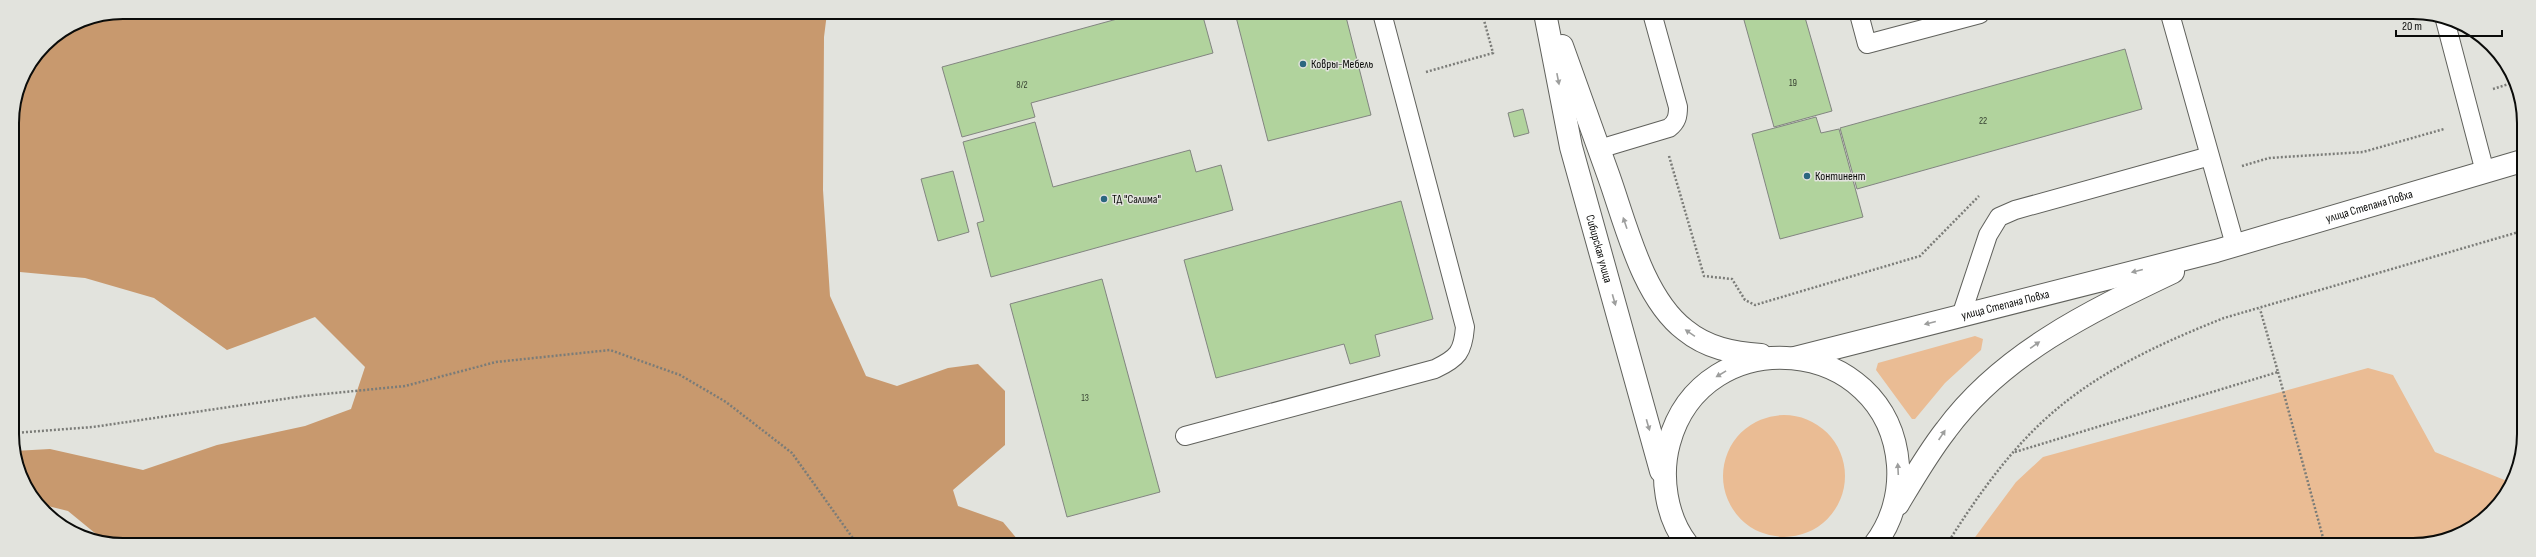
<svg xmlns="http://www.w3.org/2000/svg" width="2536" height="557" font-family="'Sofia Sans Condensed',sans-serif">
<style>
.green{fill:#eabc94}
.forest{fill:#c8996e}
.building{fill:#b1d39d;stroke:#828580}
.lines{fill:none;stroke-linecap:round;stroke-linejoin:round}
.lane-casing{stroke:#60615c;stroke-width:20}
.secondary-casing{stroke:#60615c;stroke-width:24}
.path{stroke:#7b7c78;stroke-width:2.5;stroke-dasharray:2 2;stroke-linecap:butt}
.lane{stroke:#fff;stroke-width:18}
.secondary{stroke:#fff;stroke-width:22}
.oneway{fill:#9d9e9d}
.poi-dot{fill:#2b667f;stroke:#e2e3dd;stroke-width:1.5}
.labels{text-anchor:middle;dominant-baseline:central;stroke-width:3;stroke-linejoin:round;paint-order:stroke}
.number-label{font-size:10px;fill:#343e2f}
.poi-label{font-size:12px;fill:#0b0c0a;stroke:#e2e3dd;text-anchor:start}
.street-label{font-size:12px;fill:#0b0c0a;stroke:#e2e3dd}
.rim{fill:none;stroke:#0b0c0a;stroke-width:2}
</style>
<rect width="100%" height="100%" fill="#e2e3dd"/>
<!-- green -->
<path class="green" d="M1975 336 1983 339 1981 350 1945 383 1915 419H1912L1876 370 1878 363Z
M2368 368 2393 375 2435 452 2512 483C2503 506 2478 526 2457 536 2446 541 2432 542 2420 545L1970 544 2016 482 2043 457Z
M1723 476a61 61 0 1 1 122 0a61 61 0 1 1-122 0Z"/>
<!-- forest -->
<path class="forest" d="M123 12 827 13 824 37 823 190 830 296 866 376 897 386 948 368 978 364 1005 391V445L953 490 958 506 1003 522 1018 540 1014 544 107 543 68 511 40 504 14 456V451L50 449 143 470 217 445 305 426 351 409 365 367 315 317 227 350 154 298 85 278 20 272 13 268 12 116 21 80 45 44 81 20Z"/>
<!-- building -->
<path class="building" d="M1139 13H1202L1213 53 1031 103 1035 117 962 137 942 67Z
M1235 13H1345L1371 115 1268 141Z
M1742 13 1804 14 1832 111 1774 127Z
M2125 49 2142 109 1857 189 1840 128Z
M1523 109 1529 133 1514 137 1508 113Z
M1816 117 1821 133 1839 129 1863 217 1780 239 1752 134Z
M1035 122 1053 187 1190 150 1196 172 1221 165 1233 210 991 277 977 223 984 221 963 142Z
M953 171 969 232 938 241 921 179Z
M1401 201 1433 319 1375 335 1380 356 1350 364 1344 344 1216 378 1184 260Z
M1102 279 1160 492 1067 517 1010 304Z"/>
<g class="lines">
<!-- lane casing -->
<g class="lane-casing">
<path id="lane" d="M1859 14 1867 44 1980 14
M2170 14 2235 245
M2445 20 2485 172
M1599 149 1669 128C1677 122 1678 116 1678 107L1652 13
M1961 316 1988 235 1999 217 2015 210 2210 156
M1185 436 1435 369C1458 358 1463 352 1465 327L1382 13"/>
</g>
<!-- secondary casing -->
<g class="secondary-casing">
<g id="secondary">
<path id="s1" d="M1545 13 1571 147 1661 471"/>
<path d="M1562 46C1578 90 1593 133 1609 177 1626 225 1643 298 1685 330 1707 348 1733 353 1761 355"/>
<path id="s2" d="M1795 358 2216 251 2522 161"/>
<path d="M1898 504C1913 479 1928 453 1946 430 2002 354 2089 312 2173 272"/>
<path d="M1687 544C1666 517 1660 476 1669 443 1703 318 1888 335 1898 465 1900 493 1892 522 1875 544"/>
</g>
</g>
<!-- path -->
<path class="path" d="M1426 72 1493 53 1482 13
M2493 89 2512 83
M1669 156 1704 276 1732 279 1745 300 1755 305 1920 256 1979 196
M2242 166 2269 158 2363 152 2444 129
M2278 372 2325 545
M14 433 93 427 304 396 405 386 496 362 610 350 680 375 726 402 792 453 857 544
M2015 452 2278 372 2260 309
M1947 544C1978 495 2013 445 2058 408 2106 368 2166 341 2224 318L2522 231"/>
<!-- lane -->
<use href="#lane" class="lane"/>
<!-- secondary -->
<use href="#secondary" class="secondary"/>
</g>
<!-- one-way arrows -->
<defs><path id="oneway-solid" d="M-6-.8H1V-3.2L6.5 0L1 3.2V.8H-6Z"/></defs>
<g class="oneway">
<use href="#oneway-solid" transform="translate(1558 79) rotate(79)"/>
<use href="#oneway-solid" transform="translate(1625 223) rotate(-109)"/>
<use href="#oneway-solid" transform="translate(2137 271) rotate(166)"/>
<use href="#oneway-solid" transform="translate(1614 300) rotate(74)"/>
<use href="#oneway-solid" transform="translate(1930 323) rotate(166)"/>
<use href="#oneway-solid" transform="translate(1690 333) rotate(-146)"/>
<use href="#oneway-solid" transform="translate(2035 345) rotate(-35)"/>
<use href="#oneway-solid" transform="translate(1721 374) rotate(149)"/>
<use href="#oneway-solid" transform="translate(1648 425) rotate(74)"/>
<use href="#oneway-solid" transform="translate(1942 435) rotate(-56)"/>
<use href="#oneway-solid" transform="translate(1898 469) rotate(-93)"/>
</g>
<!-- markers -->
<g class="poi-dot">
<circle cx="1303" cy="64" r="4"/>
<circle cx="1807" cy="176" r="4"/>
<circle cx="1104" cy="199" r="4"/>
</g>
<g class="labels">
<!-- number labels -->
<g class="number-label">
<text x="1793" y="83">19</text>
<text x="1022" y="85">8/2</text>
<text x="1983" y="121">22</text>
<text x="1085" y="398">13</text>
</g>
<!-- poi labels -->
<g class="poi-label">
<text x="1311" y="64">Ковры-Мебель</text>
<text x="1815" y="176">Континент</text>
<text x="1112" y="199">ТД "Салима"</text>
</g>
<!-- street labels -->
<g class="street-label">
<text stroke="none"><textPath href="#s2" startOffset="594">улица Степана Повха</textPath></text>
<text stroke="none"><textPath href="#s1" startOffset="242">Сибирская улица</textPath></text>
<text stroke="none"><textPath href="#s2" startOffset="217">улица Степана Повха</textPath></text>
</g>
</g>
<!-- crop -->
<path d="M0 0H2536V557H0ZM123 19H2413A104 104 0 0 1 2517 123V434A104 104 0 0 1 2413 538H123A104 104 0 0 1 19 434V123A104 104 0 0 1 123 19Z" fill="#e2e3dd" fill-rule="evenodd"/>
<path class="rim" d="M123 19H2413A104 104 0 0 1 2517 123V434A104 104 0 0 1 2413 538H123A104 104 0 0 1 19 434V123A104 104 0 0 1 123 19Z"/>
<!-- scale -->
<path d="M2396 30v6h106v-6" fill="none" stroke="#0b0c0a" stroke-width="2"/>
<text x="2402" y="30" font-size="12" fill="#0b0c0a" stroke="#e2e3dd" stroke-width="3" paint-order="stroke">20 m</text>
</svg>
